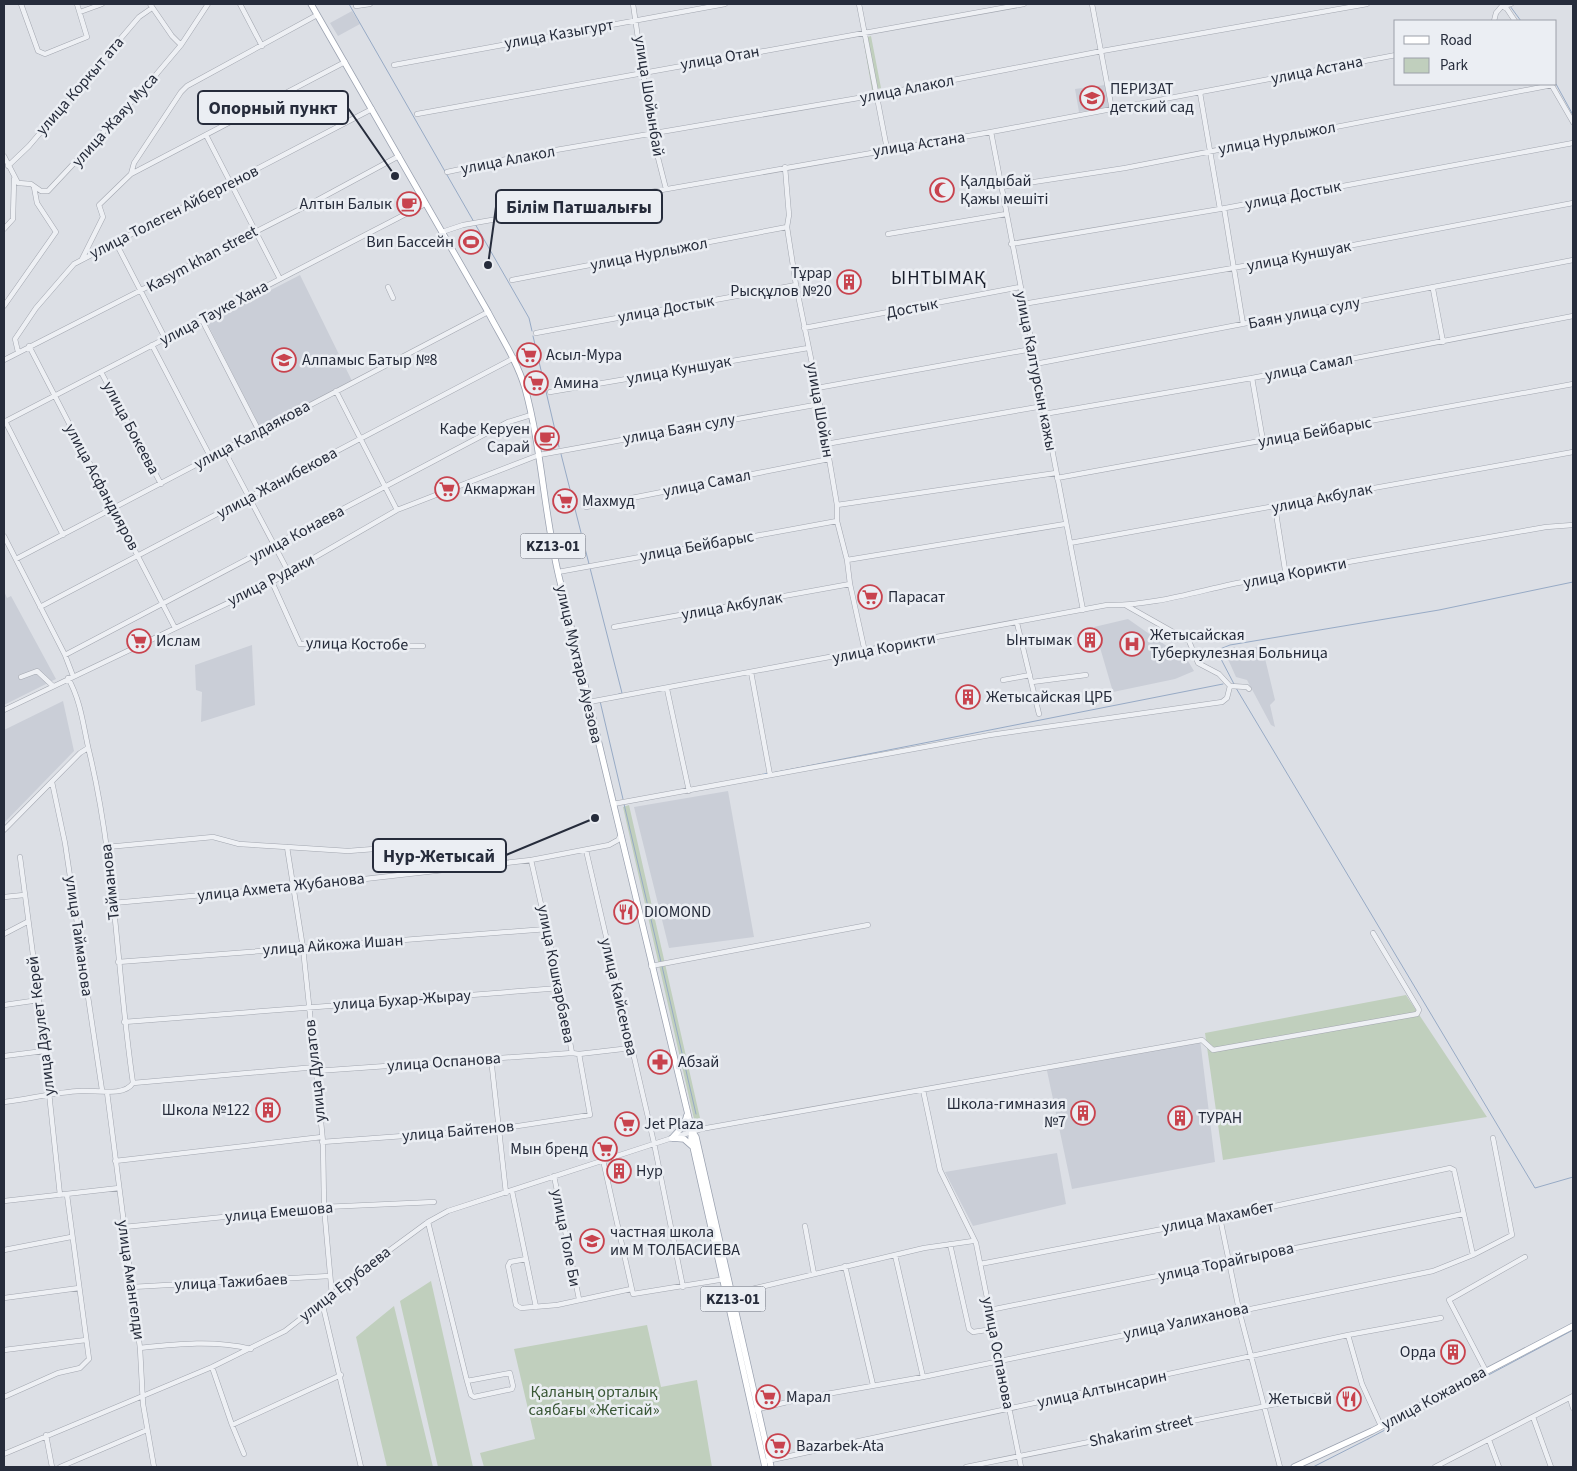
<svg xmlns="http://www.w3.org/2000/svg" width="1577" height="1471" font-family="'Source Sans 3',sans-serif">
<style>
.built{fill:#caced7}
.green{fill:#c0cfbd}
.lines{fill:none;stroke-linecap:round;stroke-linejoin:round}
.stream{stroke:#97aac5;stroke-width:1}
.minor-casing{stroke:#a2a6af;stroke-width:5.5}
.major-casing{stroke:#9ba2b0;stroke-width:7}
.minor{stroke:#eef0f4;stroke-width:4.5}
.major{stroke:#fff;stroke-width:5.5}
.labels{text-anchor:middle;dominant-baseline:central;stroke-width:5;stroke-linejoin:round;paint-order:stroke}
.shield{fill:#ebeef3;stroke:#616672;stroke-width:1}
.shield-label{font-size:15px;font-weight:bold;fill:#262c3b}
.street-label{font-size:16px;fill:#262c3b;stroke:#ebeef3}
.poi-label{font-size:16px;fill:#262c3b;stroke:#ebeef3;text-anchor:start}
.park-label{font-size:16px;fill:#385634;stroke:#ebeef3}
.quarter-label{font-size:19px;letter-spacing:1px;fill:#191e2b;stroke:#ebeef3}
.leader{fill:none;stroke:#262c3b;stroke-width:2}
.callout-dot{fill:#262c3b;stroke:#ebeef3;stroke-width:2}
.callout{fill:#ebeef3;stroke:#262c3b;stroke-width:2}
.callout-label{font-size:18px;text-anchor:middle;font-weight:bold;fill:#262c3b}
</style>
<rect width="100%" height="100%" fill="#dcdfe5"/>
<!-- built -->
<path class="built" d="M352 11 360 24 338 36 330 23Z
M1105 85 1109 107 1079 112 1075 89Z
M300 275 352 381 260 428 207 323Z
M4 591 7 598 11 596 56 679 4 705Z
M1128 619 1188 661 1194 671 1175 679 1113 692 1094 627Z
M252 645 255 705 201 722 202 692 196 690 195 665Z
M1262 646 1275 700 1270 705 1275 727 1271 725 1247 680 1236 677 1227 657 1231 648 1235 647 1237 651Z
M63 701 74 751 4 823V730Z
M728 791 754 937 669 948 634 807Z
M1200 1039 1215 1162 1072 1189 1046 1066Z
M1057 1153 1066 1204 973 1226 945 1172Z"/>
<!-- green -->
<path class="green" d="M871 36 881 88 872 90 863 38Z
M629 805 700 1118 694 1119 623 807Z
M1406 995 1487 1117 1223 1160 1205 1033Z
M431 1281 473 1467H438L400 1301Z
M394 1306 433 1467H387L356 1337Z
M647 1325 661 1387 697 1380 712 1467H484L480 1453 535 1439 514 1349Z"/>
<g class="lines">
<!-- stream -->
<path class="stream" d="M349 4 529 318 532 331
M1510 6 1521 21
M1556 84 1573 115
M533 336 559 447
M561 454 589 564
M590 568 622 693 616 695
M1234 684 1221 659 1220 649 1230 645 1439 610 1573 582
M1236 688 1535 1188 1573 1177
M600 701 623 799
M772 773 1223 684
M756 776 768 773
M624 804 661 962
M662 966 696 1114
M1368 1439 1573 1330
M1313 1467 1368 1439"/>
<!-- minor casing -->
<g class="minor-casing">
<path id="minor" d="M21 4 38 51 45 54 87 37 77 4
M150 4 172 36 181 45
M240 4 262 46
M633 4 652 134 666 189
M859 4 887 149
M1092 4 1112 110
M356 6 370 4
M1502 6 1507 9 1515 21
M1502 6 1511 4
M80 12 102 4
M1494 21 1496 13 1502 6
M394 65 725 4
M1551 84 1573 122
M1200 93 1220 209
M417 114 1024 4
M991 132 1083 610
M206 135 280 279
M4 156 18 183 31 184 41 191H48L149 83 181 45 208 4
M8 166 29 146 139 17 152 8
M785 167 789 215 787 227 796 285 817 388 837 505V521L847 560 850 584 865 652
M447 172 521 156 876 95 1102 51 1367 4
M131 174 134 163 181 92 187 86 317 15
M1001 187 1125 168 1552 85
M1224 208 1243 324
M4 229 13 219 14 179
M442 232 463 225 991 132 1396 55
M888 234 1006 214
M116 243 165 338
M1011 244 1220 209 1573 143
M82 259 103 217 99 205 131 174 345 62
M512 280 787 227
M388 287 393 298
M1433 289 1443 342
M1023 304 1233 268 1573 203
M4 306 56 232 37 203 34 187
M202 320 259 431
M804 328 1020 287
M536 333 796 285
M152 345 210 456
M29 346 175 628
M18 352 15 339 36 308 74 264 372 109
M4 360 312 203 399 156
M1035 364 1573 260
M101 372 161 484
M1252 378 1263 441
M817 388 1032 349
M336 391 397 510
M550 392 808 348
M1044 414 1252 378 1573 316
M5 421 63 535
M4 422 425 204
M826 444 1043 406
M224 450 289 573
M1057 478 1573 384
M837 505 1056 473
M586 507 829 459
M1275 507 1286 576
M4 536 65 655 73 676
M1070 543 1573 452
M16 559 488 312
M847 560 1065 524
M558 572 837 521
M272 582 300 644 423 646
M1127 606 1189 641 1198 663 1219 674 1230 686 1247 687 1249 689
M40 607 514 358
M1017 623 1039 714
M614 627 850 584
M65 655 508 422 531 415
M751 672 770 775
M21 677 37 671 53 686
M1003 680 1030 675
M1032 682 1086 675
M667 689 689 791
M589 702 1107 605C1148 606 1188 594 1228 585 1264 577 1301 575 1337 564L1546 527 1573 525
M4 710 272 582 397 510 539 455 820 404
M52 782 65 843 102 1090
M613 804 990 735 1222 702 1227 698 1230 686
M4 830 80 753 88 748
M107 847 213 837 239 844 287 847 348 851 387 848
M287 847 303 948 316 1071 323 1142 324 1207 332 1295
M586 850 654 1143 683 1287
M20 857 39 1000 60 1195
M4 897 24 895
M113 903 294 887 531 860 609 845 618 840 621 835
M4 934 27 922
M118 962 547 929
M651 966 868 925
M4 1005 39 1000
M124 1022 560 988
M579 1054 631 1048
M4 1056 44 1051
M491 1058 506 1193
M316 1071 572 1053
M133 1083 316 1067
M923 1090 940 1170 976 1243 1021 1467
M107 1092 140 1348 143 1404 154 1467
M4 1102C29 1099 56 1092 81 1091 96 1090 124 1097 133 1083 117 974 115 858 89 751 83 725 81 701 68 678
M322 1142 498 1129 590 1115 579 1054 572 1053 560 988 531 860
M603 1160 633 1294 725 1279
M115 1161 322 1137
M554 1176 579 1299
M512 1191 536 1307
M4 1201 119 1188
M1220 1218 1239 1310 1280 1467
M428 1222 467 1381 510 1373 513 1386 512 1389 474 1397 471 1395 467 1381
M805 1226 814 1274
M124 1227 324 1207 434 1202
M950 1244 969 1329 973 1332 993 1329
M4 1250 71 1237
M895 1255 923 1377
M526 1259 510 1262 508 1266 516 1305 521 1308 557 1305 631 1289
M980 1264 1220 1218 1450 1168 1454 1170 1473 1255
M845 1266 873 1385
M132 1287 329 1276
M731 1294 924 1248 973 1241
M4 1298 79 1288
M322 1302 361 1467
M990 1310 1463 1214
M1348 1335 1362 1384 1381 1426
M140 1348C178 1344 214 1340 251 1349
M4 1350 86 1340
M212 1367 232 1425 341 1375
M1486 1371 1449 1300 1525 1257
M4 1397 58 1373 80 1368 89 1359 67 1195
M1570 1398 1573 1408
M755 1410 804 1398 923 1377 1433 1271 1473 1255 1512 1235 1493 1138
M1533 1417 1551 1467
M232 1425 244 1454
M46 1435 52 1467
M1489 1440 1499 1467
M4 1454 212 1367 285 1331 383 1255 428 1222 448 1211 672 1138 701 1129 1202 1040 1213 1050 1417 1014 1419 1010 1418 1008 1373 933
M767 1461 1348 1335 1441 1318
M60 1467 147 1430
M966 1467 1315 1396
M1435 1467 1573 1396"/>
</g>
<!-- major casing -->
<g class="major-casing">
<path id="major" d="M311 4 488 312C501 337 517 361 525 388 542 450 544 514 559 577 603 762 648 946 692 1131L696 1137 771 1467
M692 1131 691 1138 765 1467
M672 1138 684 1125 687 1115
M672 1138 684 1139 692 1146
M1294 1467 1372 1431 1573 1326"/>
</g>
<!-- minor -->
<use href="#minor" class="minor"/>
<!-- major -->
<use href="#major" class="major"/>
</g>
<!-- icons -->
<defs>
<g id="school-ring" transform="scale(1.25)"><circle r="9.5" fill="#ebeef3" stroke="#c8434e" stroke-width="1.5"/><path d="M0-5L7-2L0 1L-7-2ZM-4 1L0 2.5L4 1V4Q0 6-4 4Z" fill="#c8434e"/></g>
<g id="mosque-ring" transform="scale(1.25)"><circle r="9.5" fill="#ebeef3" stroke="#c8434e" stroke-width="1.5"/><path d="M3.5-4.9A6 6 0 1 0 3.5 4.9A5 5 0 1 1 3.5-4.9Z" fill="#c8434e"/></g>
<g id="cafe-ring" transform="scale(1.25)"><circle r="9.5" fill="#ebeef3" stroke="#c8434e" stroke-width="1.5"/><path d="M-5.5-4.5H6V0H3Q3 3.5 0 3.5H-2.5Q-5.5 3.5-5.5 0ZM3-3.2v2h1.7v-2ZM-6 4.5H4V6H-6Z" fill="#c8434e"/></g>
<g id="stadium-ring" transform="scale(1.25)"><circle r="9.5" fill="#ebeef3" stroke="#c8434e" stroke-width="1.5"/><path d="M0-5a6.5 5 0 1 0 0 10a6.5 5 0 1 0 0-10ZM-3.5-1.8h7v3.6h-7Z" fill="#c8434e"/></g>
<g id="building-ring" transform="scale(1.25)"><circle r="9.5" fill="#ebeef3" stroke="#c8434e" stroke-width="1.5"/><path d="M-4-6H4V6H1V3H-1V6H-4ZM-2.5-4.3h1.7v1.8h-1.7ZM.8-4.3h1.7v1.8H.8ZM-2.5-1h1.7V.8h-1.7ZM.8-1h1.7V.8H.8Z" fill="#c8434e"/></g>
<g id="supermarket-ring" transform="scale(1.25)"><circle r="9.5" fill="#ebeef3" stroke="#c8434e" stroke-width="1.5"/><path d="M-6-5.5h2.5l.6 2H6L4.5 2H-2.5L-4.4-4H-6ZM-1.5 3.2a1.3 1.3 0 1 0 .1 0ZM3 3.2a1.3 1.3 0 1 0 .1 0Z" fill="#c8434e"/></g>
<g id="hospital-ring" transform="scale(1.25)"><circle r="9.5" fill="#ebeef3" stroke="#c8434e" stroke-width="1.5"/><path d="M-5-5h3v3.5h4V-5h3V5h-3V1.5h-4V5h-3Z" fill="#c8434e"/></g>
<g id="restaurant-ring" transform="scale(1.25)"><circle r="9.5" fill="#ebeef3" stroke="#c8434e" stroke-width="1.5"/><path d="M-5-6h1v4h1v-4h1v4h1v-4h1v5L-1.5 .5V6h-2V.5L-5-1ZM5-6V6H3V1.5H1.5Q1.5-4 5-6Z" fill="#c8434e"/></g>
<g id="pharmacy-ring" transform="scale(1.25)"><circle r="9.5" fill="#ebeef3" stroke="#c8434e" stroke-width="1.5"/><path d="M-2-6h4v4h4v4h-4v4h-4v-4h-4v-4h4Z" fill="#c8434e"/></g>
</defs>
<g fill-rule="evenodd">
<use href="#school-ring" x="1092" y="98"/>
<use href="#mosque-ring" x="942" y="190"/>
<use href="#cafe-ring" x="409" y="204"/>
<use href="#stadium-ring" x="471" y="242"/>
<use href="#building-ring" x="849" y="282"/>
<use href="#supermarket-ring" x="529" y="355"/>
<use href="#school-ring" x="284" y="360"/>
<use href="#supermarket-ring" x="536" y="383"/>
<use href="#cafe-ring" x="547" y="438"/>
<use href="#supermarket-ring" x="447" y="489"/>
<use href="#supermarket-ring" x="565" y="501"/>
<use href="#supermarket-ring" x="870" y="597"/>
<use href="#building-ring" x="1090" y="640"/>
<use href="#supermarket-ring" x="139" y="641"/>
<use href="#hospital-ring" x="1132" y="644"/>
<use href="#building-ring" x="968" y="697"/>
<use href="#restaurant-ring" x="626" y="912"/>
<use href="#pharmacy-ring" x="660" y="1062"/>
<use href="#building-ring" x="268" y="1110"/>
<use href="#building-ring" x="1083" y="1113"/>
<use href="#building-ring" x="1180" y="1118"/>
<use href="#supermarket-ring" x="627" y="1124"/>
<use href="#supermarket-ring" x="605" y="1149"/>
<use href="#building-ring" x="619" y="1171"/>
<use href="#school-ring" x="592" y="1241"/>
<use href="#building-ring" x="1453" y="1352"/>
<use href="#supermarket-ring" x="768" y="1397"/>
<use href="#restaurant-ring" x="1349" y="1399"/>
<use href="#supermarket-ring" x="778" y="1446"/>
</g>
<g class="labels">
<!-- shield labels -->
<g class="shield">
<rect x="520.5" y="533.5" width="65" height="25" rx="4"/>
<rect x="700.5" y="1286.5" width="65" height="25" rx="4"/>
</g>
<g class="shield-label">
<text x="553" y="546">KZ13-01</text>
<text x="733" y="1299">KZ13-01</text>
</g>
<!-- street labels -->
<g class="street-label">
<text transform="translate(559 34) rotate(-10)">улица Казыгурт</text>
<text transform="translate(720 58) rotate(-10)">улица Отан</text>
<text transform="translate(1317 70) rotate(-11)">улица Астана</text>
<text transform="translate(80 86) rotate(-49)">улица Коркыт ата</text>
<text transform="translate(907 89) rotate(-11)">улица Алакол</text>
<text transform="translate(649 96) rotate(81)">улица Шойынбай</text>
<text transform="translate(115 120) rotate(-48)">улица Жаяу Муса</text>
<text transform="translate(1277 138) rotate(-11)">улица Нурлыжол</text>
<text transform="translate(919 144) rotate(-9)">улица Астана</text>
<text transform="translate(508 160) rotate(-11)">улица Алакол</text>
<text transform="translate(1293 195) rotate(-11)">улица Достык</text>
<text transform="translate(174 212) rotate(-27)">улица Толеген Айбергенов</text>
<text transform="translate(649 254) rotate(-11)">улица Нурлыжол</text>
<text transform="translate(1299 256) rotate(-11)">улица Куншуак</text>
<text transform="translate(202 259) rotate(-28)">Kasym khan street</text>
<text transform="translate(912 308) rotate(-11)">Достык</text>
<text transform="translate(666 309) rotate(-10)">улица Достык</text>
<text transform="translate(214 313) rotate(-28)">улица Тауке Хана</text>
<text transform="translate(1304 313) rotate(-11)">Баян улица сулу</text>
<text transform="translate(1309 367) rotate(-11)">улица Самал</text>
<text transform="translate(679 370) rotate(-10)">улица Куншуак</text>
<text transform="translate(1036 371) rotate(79)">улица Калтурсын кажы</text>
<text transform="translate(820 410) rotate(80)">улица Шойын</text>
<text transform="translate(131 428) rotate(62)">улица Бокеева</text>
<text transform="translate(679 429) rotate(-10)">улица Баян сулу</text>
<text transform="translate(1315 432) rotate(-10)">улица Бейбарыс</text>
<text transform="translate(252 435) rotate(-28)">улица Калдаякова</text>
<text transform="translate(277 483) rotate(-28)">улица Жанибекова</text>
<text transform="translate(707 483) rotate(-11)">улица Самал</text>
<text transform="translate(102 487) rotate(62)">улица Асфандияров</text>
<text transform="translate(1322 498) rotate(-11)">улица Акбулак</text>
<text transform="translate(297 534) rotate(-28)">улица Конаева</text>
<text transform="translate(697 546) rotate(-10)">улица Бейбарыс</text>
<text transform="translate(1295 573) rotate(-11)">улица Корикти</text>
<text transform="translate(271 580) rotate(-27)">улица Рудаки</text>
<text transform="translate(732 606) rotate(-10)">улица Акбулак</text>
<text transform="translate(357 644) rotate(1)">улица Костобе</text>
<text transform="translate(884 648) rotate(-11)">улица Корикти</text>
<text transform="translate(579 664) rotate(77)">улица Мухтара Ауезова</text>
<text transform="translate(110 882) rotate(-96)">Тайманова</text>
<text transform="translate(281 887) rotate(-6)">улица Ахмета Жубанова</text>
<text transform="translate(79 936) rotate(82)">улица Тайманова</text>
<text transform="translate(333 945) rotate(-4)">улица Айкожа Ишан</text>
<text transform="translate(556 974) rotate(79)">улица Кошкарбаева</text>
<text transform="translate(619 997) rotate(77)">улица Кайсенова</text>
<text transform="translate(402 1000) rotate(-4)">улица Бухар-Жырау</text>
<text transform="translate(41 1026) rotate(-97)">улица Даулет Керей</text>
<text transform="translate(444 1062) rotate(-4)">улица Оспанова</text>
<text transform="translate(315 1071) rotate(-96)">улица Дулатов</text>
<text transform="translate(458 1131) rotate(-5)">улица Байтенов</text>
<text transform="translate(279 1212) rotate(-5)">улица Емешова</text>
<text transform="translate(1218 1217) rotate(-11)">улица Махамбет</text>
<text transform="translate(566 1238) rotate(79)">улица Толе Би</text>
<text transform="translate(1226 1262) rotate(-12)">улица Торайгырова</text>
<text transform="translate(131 1280) rotate(82)">улица Амангелди</text>
<text transform="translate(231 1282) rotate(-3)">улица Тажибаев</text>
<text transform="translate(345 1284) rotate(-38)">улица Ерубаева</text>
<text transform="translate(1186 1321) rotate(-12)">улица Уалиханова</text>
<text transform="translate(998 1353) rotate(79)">улица Оспанова</text>
<text transform="translate(1102 1389) rotate(-12)">улица Алтынсарин</text>
<text transform="translate(1434 1398) rotate(-28)">улица Кожанова</text>
<text transform="translate(1141 1431) rotate(-12)">Shakarim street</text>
</g>
<!-- poi labels -->
<g class="poi-label">
<text x="1110" y="89">ПЕРИЗАТ<tspan x="1110" dy="18">детский сад</tspan></text>
<text x="960" y="181">Қалдыбай<tspan x="960" dy="18">Қажы мешіті</tspan></text>
<text x="392" y="204" text-anchor="end">Алтын Балык</text>
<text x="454" y="242" text-anchor="end">Вип Бассейн</text>
<text x="832" y="273" text-anchor="end">Тұрар<tspan x="832" dy="18">Рысқұлов №20</tspan></text>
<text x="546" y="355">Асыл-Мура</text>
<text x="302" y="360">Алпамыс Батыр №8</text>
<text x="554" y="383">Амина</text>
<text x="530" y="429" text-anchor="end">Кафе Керуен<tspan x="530" dy="18">Сарай</tspan></text>
<text x="464" y="489">Акмаржан</text>
<text x="582" y="501">Махмуд</text>
<text x="888" y="597">Парасат</text>
<text x="1150" y="635">Жетысайская<tspan x="1150" dy="18">Туберкулезная Больница</tspan></text>
<text x="1072" y="640" text-anchor="end">Ынтымак</text>
<text x="156" y="641">Ислам</text>
<text x="986" y="697">Жетысайская ЦРБ</text>
<text x="644" y="912">DIOMOND</text>
<text x="678" y="1062">Абзай</text>
<text x="1066" y="1104" text-anchor="end">Школа-гимназия<tspan x="1066" dy="18">№7</tspan></text>
<text x="250" y="1110" text-anchor="end">Школа №122</text>
<text x="1198" y="1118">ТУРАН</text>
<text x="644" y="1124">Jet Plaza</text>
<text x="588" y="1149" text-anchor="end">Мын бренд</text>
<text x="636" y="1171">Нур</text>
<text x="610" y="1232">частная школа<tspan x="610" dy="18">им М ТОЛБАСИЕВА</tspan></text>
<text x="1436" y="1352" text-anchor="end">Орда</text>
<text x="786" y="1397">Марал</text>
<text x="1332" y="1399" text-anchor="end">Жетысвй</text>
<text x="796" y="1446">Bazarbek-Ata</text>
</g>
<!-- park labels -->
<g class="park-label">
<text x="594" y="1392">Қаланың орталық<tspan x="594" dy="18">саябағы «Жетісай»</tspan></text>
</g>
<!-- quarter labels -->
<g class="quarter-label">
<text x="939" y="278">ЫНТЫМАҚ</text>
</g>
</g>
<!-- callouts -->
<path class="leader" d="M395 176L348 108M488 265L496 207M595 818L506 855"/>
<g class="callout-dot">
<circle cx="395" cy="176" r="5"/>
<circle cx="488" cy="265" r="5"/>
<circle cx="595" cy="818" r="5"/>
</g>
<g class="callout">
<rect x="198" y="91" width="150" height="33" rx="5"/>
<rect x="496" y="190" width="166" height="33" rx="5"/>
<rect x="373" y="839" width="133" height="33" rx="5"/>
</g>
<g class="callout-label">
<text x="273" y="114">Опорный пункт</text>
<text x="579" y="213">Білім Патшалығы</text>
<text x="439" y="862">Нур-Жетысай</text>
</g>
<!-- border -->
<rect width="1577" height="1471" fill="none" stroke="#262c3b" stroke-width="10"/>
<!-- legend -->
<rect x="1394" y="20" width="162" height="65" fill="#ebeef3" stroke="#9ca0a9"/>
<rect x="1404" y="36" width="25" height="8" fill="#ffffff" stroke="#9ca0a9"/>
<text x="1440" y="45" font-size="15" fill="#262c3b">Road</text>
<rect x="1404" y="58" width="25" height="15" fill="#c0cfbd" stroke="#9ca0a9"/>
<text x="1440" y="70" font-size="15" fill="#262c3b">Park</text>
</svg>
